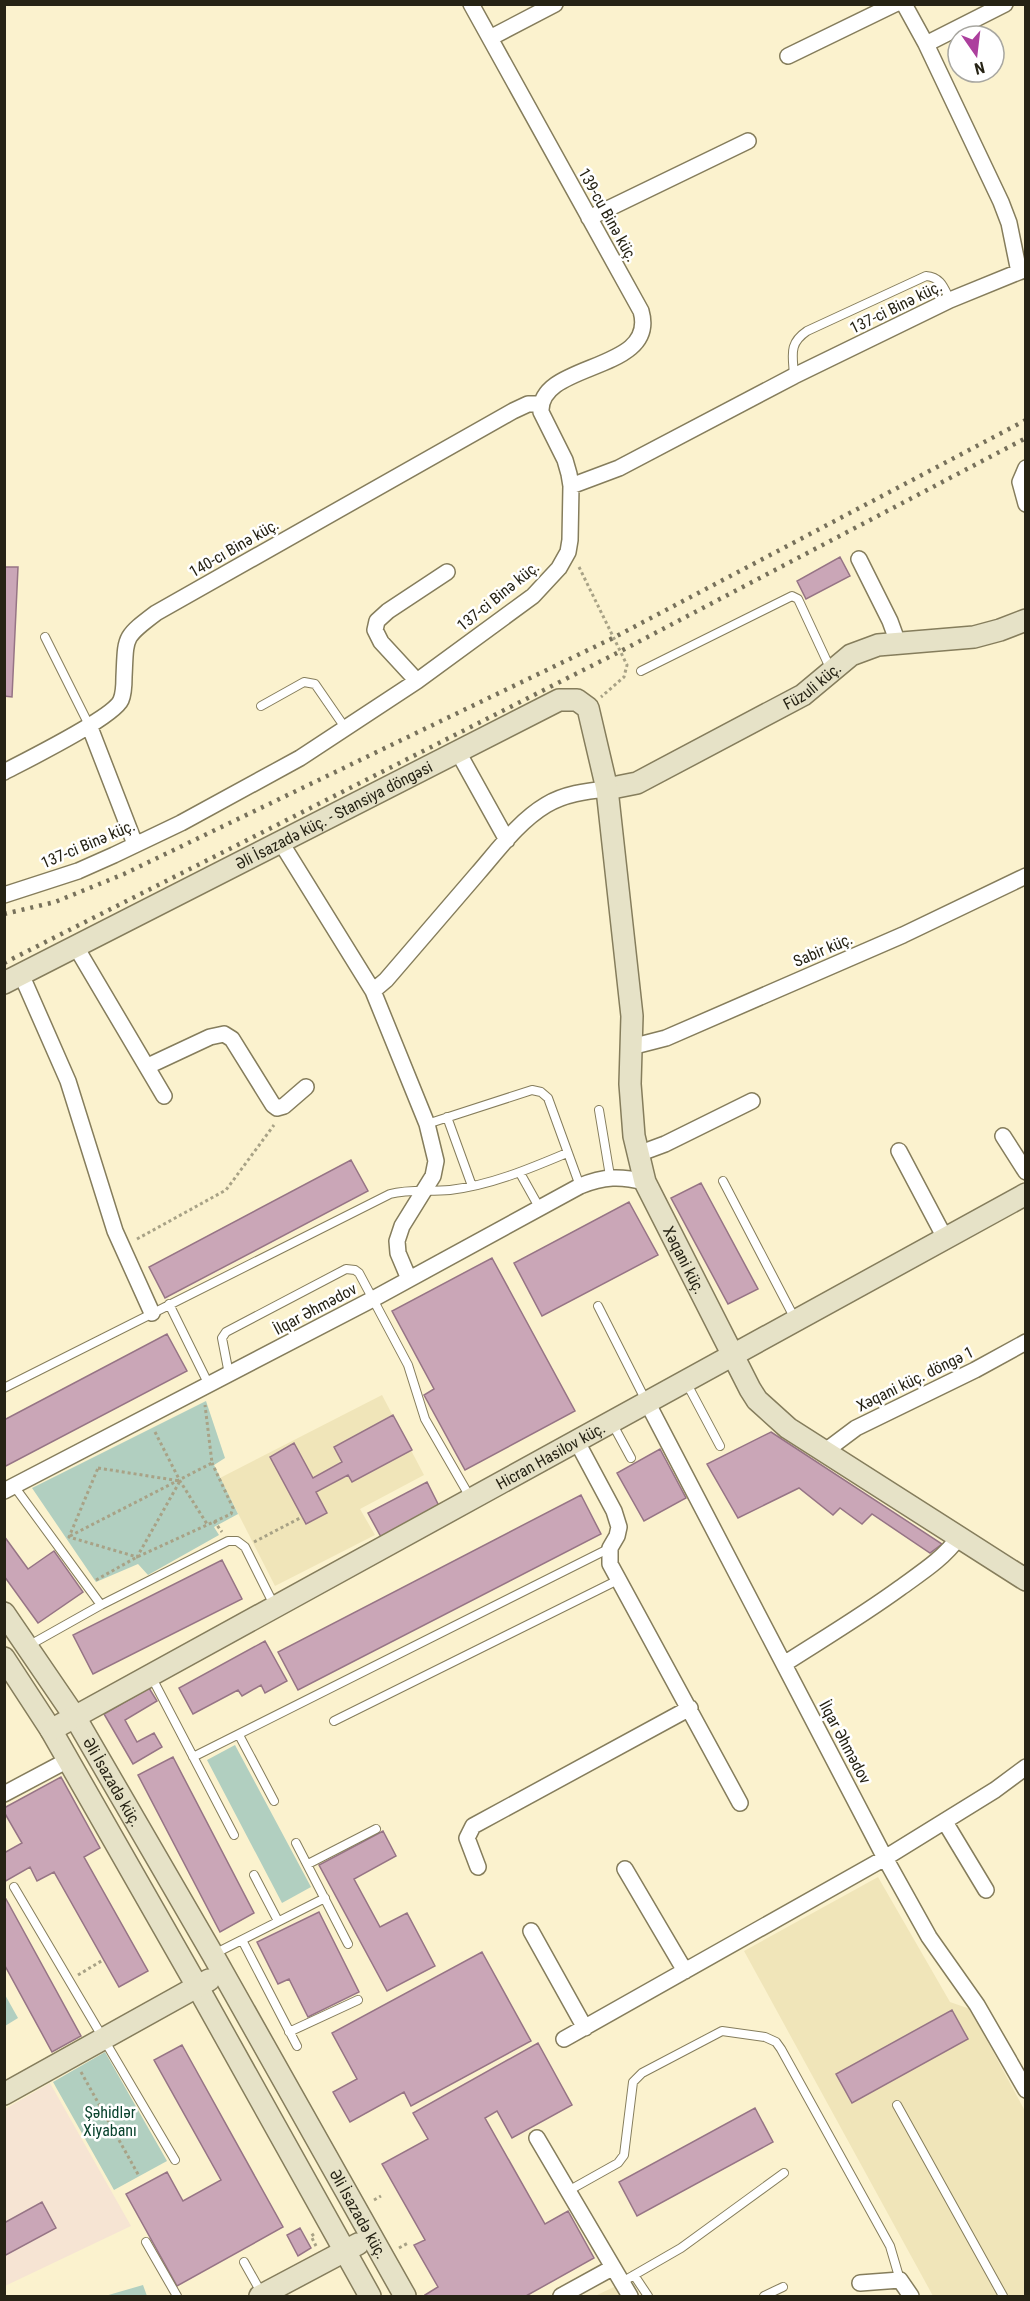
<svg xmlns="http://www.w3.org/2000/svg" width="1030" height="2301" font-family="'Roboto Condensed',sans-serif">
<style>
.built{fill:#f0e5b9}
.medical{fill:#f6e4d3}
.green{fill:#b1cfc0}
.building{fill:#caa6b7;stroke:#967485;stroke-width:1.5}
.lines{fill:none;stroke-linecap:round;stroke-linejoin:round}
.lane-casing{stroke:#857d5c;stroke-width:10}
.street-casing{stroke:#857d5c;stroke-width:18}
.secondary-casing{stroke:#857d5c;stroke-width:24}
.path{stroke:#a8a286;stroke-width:3;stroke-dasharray:3 3;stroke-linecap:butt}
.lane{stroke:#fff;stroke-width:8}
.street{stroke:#fff;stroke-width:15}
.secondary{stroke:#e6e2c7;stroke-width:21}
.rail{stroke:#77715b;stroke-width:4.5;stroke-dasharray:3 6;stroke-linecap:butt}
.labels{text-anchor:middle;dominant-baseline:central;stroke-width:5;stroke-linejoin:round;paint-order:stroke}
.street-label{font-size:16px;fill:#262315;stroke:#fff}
.park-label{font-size:16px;fill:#0a432e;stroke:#fff}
</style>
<rect width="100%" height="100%" fill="#fbf2ce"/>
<!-- built -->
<path class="built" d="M382 1395 424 1475 360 1509 375 1535 275 1586 220 1478Z
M878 1877 950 2002 970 2009 1025 2111V2296H933L744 1951Z
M616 2286 622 2296H595Z"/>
<!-- medical -->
<path class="medical" d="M50 2083 131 2226 5 2286V2109Z"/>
<!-- green -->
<path class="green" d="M206 1401 225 1458 214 1465 238 1514 214 1527 219 1535 148 1575 138 1564 96 1582 32 1488Z
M235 1745 311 1887 282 1903 207 1760Z
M4 1993 18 2018 5 2026H4Z
M105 2052 167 2161 114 2190 53 2082Z
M143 2285 147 2296H105Z"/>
<!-- building -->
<path class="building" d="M840 557 850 576 806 599 797 581Z
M4 567H18L12 697 4 696Z
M351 1160 368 1191 165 1298 149 1267Z
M701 1183 758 1289 728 1304 671 1198Z
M629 1202 658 1255 542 1316 514 1263Z
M492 1258 575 1411 465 1470 424 1395 434 1389 392 1311Z
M167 1334 187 1371 4 1467V1420Z
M393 1415 412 1450 352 1482 348 1475 316 1492 327 1513 306 1524 270 1457 294 1443 313 1478 342 1462 334 1447Z
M771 1432 942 1544 930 1553 872 1514 862 1524 840 1508 833 1515 799 1488 738 1518 707 1464Z
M660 1449 686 1498 644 1521 617 1473Z
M427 1482 439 1506 381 1537 368 1513Z
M581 1495 601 1534 298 1690 278 1652Z
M4 1536 28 1569 54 1551 83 1592 38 1623 4 1576Z
M222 1560 242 1599 93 1674 73 1635Z
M265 1641 287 1681 265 1693 261 1685 242 1696 238 1690 193 1714 179 1688Z
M149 1688 157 1701 125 1720 137 1742 154 1733 162 1747 133 1764 104 1714Z
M173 1757 254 1913 220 1932 138 1775Z
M61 1777 100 1848 84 1857 148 1971 119 1987 54 1872 37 1881 30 1867 4 1882V1853L22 1843 4 1812V1808Z
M383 1831 396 1856 354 1879 380 1927 407 1913 435 1966 387 1991 319 1865Z
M6 1899 81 2036 52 2052 4 1964V1900Z
M319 1912 359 1992 308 2017 289 1979 278 1984 257 1942Z
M482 1952 531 2041 411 2106 404 2092 350 2122 333 2092 357 2079 332 2033Z
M952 2010 968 2039 852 2103 836 2074Z
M538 2043 572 2105 512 2138 497 2111 485 2118 545 2224 568 2211 594 2258 526 2296H426L425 2295 438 2287 414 2245 425 2240 382 2164 428 2139 413 2113Z
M182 2045 283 2227 177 2286 126 2194 167 2172 183 2201 221 2180 154 2060Z
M755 2108 773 2142 637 2216 619 2182Z
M42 2202 56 2228 4 2256V2223Z
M300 2228 311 2248 298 2256 287 2235Z"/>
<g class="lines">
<!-- lane casing -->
<g class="lane-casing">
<path id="lane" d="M794 376C793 355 788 344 807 331L926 276C941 277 944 288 950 300
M45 637 89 725
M641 671 792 596 798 599 831 670
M261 706 304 682 315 684 346 729
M599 1110 610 1176
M447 1117 472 1186
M427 1124 532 1090 541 1092 548 1098 580 1186
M520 1173 539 1207
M723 1181 795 1319
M169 1304 209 1385
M598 1306 646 1401
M229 1374 222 1338 226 1332 346 1269 355 1270 359 1273 408 1365 425 1419 470 1497
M686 1382 720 1446
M4 1388 390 1194C409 1189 430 1192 450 1190 491 1185 529 1169 567 1153
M612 1423 631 1458
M14 1486 101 1605
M28 1646 101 1605 228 1541H237L245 1547 274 1605
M151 1676 234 1835
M334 1721 618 1580
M239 1735 274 1801
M193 1757 610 1548
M296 1843 348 1944
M308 1864 376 1829
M254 1875 278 1921
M14 1887 175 2160
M242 1940 297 2046
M214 1954 325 1898
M289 2032 358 2000
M897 2105 1003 2296
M568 2191 618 2163 624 2155 633 2082 642 2073 722 2031 765 2037 776 2042 781 2049 890 2246 900 2280
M146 2242 177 2296
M244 2262 262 2294
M634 2275 648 2296
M622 2282 681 2248 784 2173
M764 2296 783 2287"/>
</g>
<!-- street casing -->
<g class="street-casing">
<path id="street" d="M904 4 926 44 1001 202 1009 223 1019 272
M490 38 555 4
M926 44 1005 4
M788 56 895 4
M589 218 748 141
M1026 468 1020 482 1026 504
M571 486 619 468 794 376 950 300 1026 269
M859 559 890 621 898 643
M417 681 381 642 375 630 377 621 388 611 447 572
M89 725 135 844
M458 752 507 840
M4 772C25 761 114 717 121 700 124 693 124 685 124 677 126 636 123 638 156 613L513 411 528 404H541
M280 841 373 991 427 1124 436 1161 433 1176 402 1226 397 1241 398 1253 409 1279
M4 895 78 871 114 855 181 823 300 758 417 681 533 596 559 568 568 552 570 540 571 486 569 474 565 460 541 412C538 361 659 373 641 311L471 4
M76 947 164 1096
M21 974 68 1081 115 1231 152 1313
M373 991 386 980C416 945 447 909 478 873 498 850 519 821 546 805 564 794 586 791 607 789
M631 1047 666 1038 903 935 1026 876
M148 1066 210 1037 224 1034 232 1039 273 1105 277 1108 284 1106 306 1087
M1003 1136 1026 1172
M899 1151 945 1238
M638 1154 665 1144 752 1101
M647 1402 885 1858 929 1937 977 2005 1026 2090
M576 1440 614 1511 619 1527 617 1536 610 1548V1564L740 1803
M824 1452 856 1428 975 1370 1026 1342
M4 1491 373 1299 580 1186C604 1176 621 1176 645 1182
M784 1664C823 1639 863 1615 900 1588 922 1572 943 1559 959 1537
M4 1794 68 1760
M945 1822 986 1890
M478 1867 467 1838 473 1826 690 1708
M625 1869 685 1971
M531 1931 585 2028
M564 2039 885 1858 995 1790 1026 1767
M537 2138 630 2296
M860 2283 900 2280 911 2296
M561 2296 612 2268"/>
</g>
<!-- secondary casing -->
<g class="secondary-casing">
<g id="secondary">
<path id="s1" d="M607 789 637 783 803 695 851 655 878 645 974 637 1000 630 1026 620"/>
<path id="s2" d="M4 983 559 700H577L588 708 607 789 632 1016 630 1084 634 1136 645 1182 750 1389 757 1400 788 1428 1026 1580"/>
<path id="s3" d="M4 1613 75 1717 213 1955 405 2296"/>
<path d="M4 1658 51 1730 197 1986 370 2296"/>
<path id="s4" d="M51 1730 1026 1194"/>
<path d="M4 2094 209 1980"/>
<path d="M260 2296 358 2244"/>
</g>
</g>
<!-- path -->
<path class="path" d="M579 567 627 665 624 677 601 697
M137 1239 226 1190 274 1125
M155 1432 180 1481 207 1524
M98 1468 180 1481 137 1557 69 1537Z
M214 1521 222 1532
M70 1536 212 1463 205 1405
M254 1542 302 1517
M96 1580 137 1557 231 1514 233 1508 212 1463
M78 1975 103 1960
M81 2072 139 2176
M374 2200 381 2196
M314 2234 311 2236 316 2246
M399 2248 408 2243"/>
<!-- lane -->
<use href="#lane" class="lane"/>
<!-- street -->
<use href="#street" class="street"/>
<!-- secondary -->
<use href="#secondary" class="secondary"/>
<!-- rail -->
<path class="rail" d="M4 914 55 902 124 874 613 638 1026 420
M4 963 621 651 1026 438"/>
</g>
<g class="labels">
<!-- street labels -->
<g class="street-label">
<text transform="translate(608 215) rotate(61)">139-cu Binə küç.</text>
<text transform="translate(896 307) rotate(-26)">137-ci Binə küç.</text>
<text transform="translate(234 548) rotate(-30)">140-cı Binə küç.</text>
<text transform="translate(498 596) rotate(-39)">137-ci Binə küç.</text>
<text stroke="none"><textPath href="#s1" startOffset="231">Füzuli küç.</textPath></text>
<text stroke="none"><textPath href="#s2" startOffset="370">Əli İsazadə küç. - Stansiya döngəsi</textPath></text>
<text transform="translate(88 844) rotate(-23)">137-ci Binə küç.</text>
<text transform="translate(823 950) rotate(-23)">Sabir küç.</text>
<text stroke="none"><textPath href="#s2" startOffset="1221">Xəqani küç.</textPath></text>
<text transform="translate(315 1309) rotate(-28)">İlqar Əhmədov</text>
<text transform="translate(915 1379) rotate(-26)">Xəqani küç. döngə 1</text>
<text stroke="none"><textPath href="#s4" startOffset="570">Hicran Hasilov küç.</textPath></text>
<text transform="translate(845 1742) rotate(62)">İlqar Əhmədov</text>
<text stroke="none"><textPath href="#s3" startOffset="201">Əli İsazadə küç.</textPath></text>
<text stroke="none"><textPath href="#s3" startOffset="698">Əli İsazadə küç.</textPath></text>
</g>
<!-- park labels -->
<g class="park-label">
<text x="110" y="2112">Şəhidlər<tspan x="110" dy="18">Xiyabanı</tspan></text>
</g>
</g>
<!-- border -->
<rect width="1030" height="2301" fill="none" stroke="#262315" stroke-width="12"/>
<!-- north arrow -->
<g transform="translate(976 54) rotate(166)"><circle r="28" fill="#ffffff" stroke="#a8a7a1" stroke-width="1.5"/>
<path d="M0-4.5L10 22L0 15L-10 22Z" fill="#ac3f9d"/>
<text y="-9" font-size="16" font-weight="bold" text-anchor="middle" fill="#262315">N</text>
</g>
</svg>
